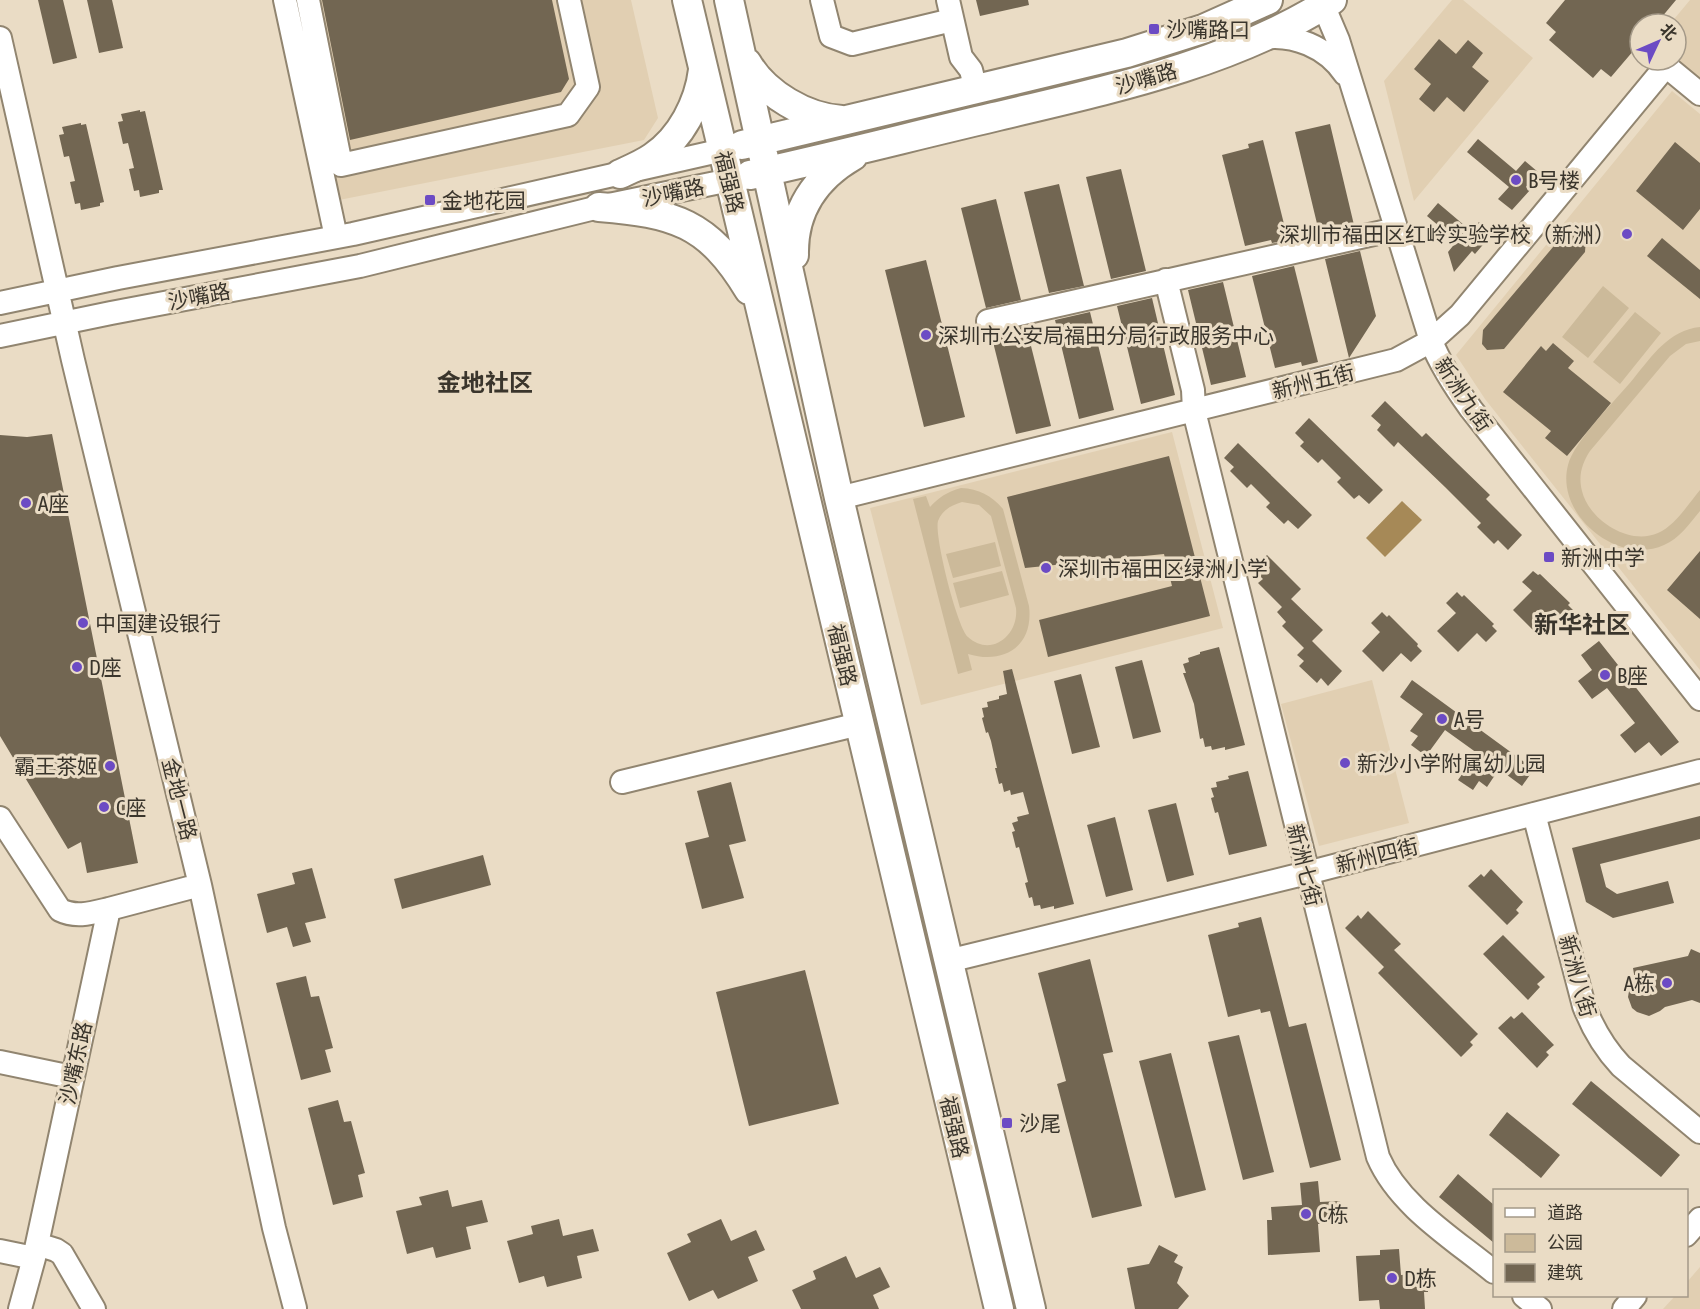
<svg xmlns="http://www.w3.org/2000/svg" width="1700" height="1309" font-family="'Asap Condensed','Noto Sans SC',sans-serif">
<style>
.built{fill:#e1cfb2}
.green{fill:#ccba9a;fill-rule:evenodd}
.water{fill:#a68957}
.building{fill:#726652}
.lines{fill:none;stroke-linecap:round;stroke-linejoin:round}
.minor-casing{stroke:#918570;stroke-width:26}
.major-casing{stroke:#918570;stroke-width:32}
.minor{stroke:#fff;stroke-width:22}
.major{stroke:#fff;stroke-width:28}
.poi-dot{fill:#6c4bc4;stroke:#eadcc5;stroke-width:2}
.labels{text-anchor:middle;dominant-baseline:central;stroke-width:6;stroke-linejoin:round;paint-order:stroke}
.poi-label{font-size:21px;fill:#3a352c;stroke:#eadcc5;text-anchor:start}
.street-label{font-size:21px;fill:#3a352c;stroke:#eadcc5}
.quarter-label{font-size:24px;font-weight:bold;fill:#3a352c;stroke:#eadcc5}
</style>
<rect width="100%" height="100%" fill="#eadcc5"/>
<!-- built -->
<path class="built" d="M295 0H631L658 118 644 140 339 200Z
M1452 0H1463L1533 58 1414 201 1384 81Z
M1690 0H1700V78L1676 58V24H1670Z
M1672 91 1700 114V670L1485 399 1456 355Z
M1172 432 1223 628 921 705 870 508Z
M1372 680 1409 823 1319 846 1281 704Z
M1700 1267V1309H1663L1675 1296H1686L1687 1282Z"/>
<!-- green -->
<path class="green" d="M1603 286 1629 308 1588 358 1562 337Z
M1635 312 1661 333 1620 384 1593 362Z
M1700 327V341L1686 344 1670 356 1590 451C1582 463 1578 476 1582 491 1589 520 1629 546 1658 533 1676 525 1688 504 1700 490V511C1689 524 1679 539 1664 545 1618 566 1555 515 1568 465 1574 441 1617 399 1634 378 1652 356 1669 330 1700 327Z
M961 488C979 489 991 495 1003 509L1029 606C1034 646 1004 665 968 654L972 670 958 674 913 499 926 496 930 507C939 497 947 492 961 488ZM962 502 979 505 991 516 1016 608C1019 635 991 658 968 637 957 627 934 535 938 521 942 510 952 505 962 502Z
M995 542 1001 566 953 578 946 554Z
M1002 571 1009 595 960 608 953 583Z"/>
<!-- water -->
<path class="water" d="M1402 501 1422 520 1385 557 1366 538Z"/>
<!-- building -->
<path class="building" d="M38 0H63L77 58 53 64Z
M87 0H112L123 48 99 53Z
M322 0H552L569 79 561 92 350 140Z
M976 0H1028L1029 5 980 16Z
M1565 0H1676L1656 24H1640V43L1611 77 1601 69 1593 78 1549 40 1556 32 1546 23Z
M1439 39 1456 54 1468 40 1483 53 1472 67 1489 81 1464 112 1447 97 1434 112 1419 99 1431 84 1414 69Z
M140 110V112L145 111 163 190H159V193L140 197 139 190 134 191 129 169 134 168 128 143 123 144 118 122 123 121 121 114Z
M81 123V125L86 124 104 202 100 203V206L81 210 80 203 75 204 70 182 75 181 69 156 64 157 59 135 64 134 62 127Z
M1330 124 1354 225 1319 232 1295 132Z
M1478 139 1516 171 1525 161 1538 172 1526 187 1530 190 1512 210 1498 199 1509 187 1467 152Z
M1263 140 1288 240 1272 243 1271 240 1245 246 1222 155 1249 148 1248 144Z
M1675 142 1700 163V209L1683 230 1636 191Z
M1121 169 1146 271 1111 279 1086 177Z
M1059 184 1084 286 1049 293 1024 192Z
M996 199 1021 300 986 308 961 208Z
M1438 203 1471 231 1479 222 1493 233 1475 254 1472 251 1454 272 1448 252 1457 241 1427 216Z
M1577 231 1584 235 1586 238 1585 252 1504 349 1487 350 1482 344 1483 330 1564 234Z
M1662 238 1700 270V299L1647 256Z
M1360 251 1376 316 1349 358 1325 259Z
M926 260 965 417 924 427 885 270Z
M1294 266 1318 362 1302 366 1301 362 1275 368 1252 276Z
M1223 282 1246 377 1211 385 1188 290Z
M1152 298 1175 395 1141 404 1117 306Z
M1090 312 1114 410 1079 419 1055 320Z
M1026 326 1051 426 1016 434 991 334Z
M1553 343 1574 361 1568 368 1611 403 1567 456 1545 438 1551 431 1503 392 1541 346 1546 351Z
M1385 401 1422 437 1426 433 1490 495 1486 499 1522 535 1508 550 1498 540 1494 544 1477 527 1481 523 1445 487 1398 442 1394 447 1377 430 1381 425 1371 416Z
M1309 418 1383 490 1369 504 1359 495 1354 499 1337 482 1341 478 1322 459 1318 463 1300 446 1304 442 1295 433Z
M52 434 138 863 87 873 81 842 68 849 0 736V435L27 437Z
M1238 443 1312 515 1298 529 1288 520 1284 524 1266 507 1270 503 1251 484 1247 488 1230 471 1234 467 1224 458Z
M1169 456 1210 616 1048 657 1039 620 1172 586 1164 554 1025 568 1007 497Z
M1700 551V619L1667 590Z
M1267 555 1301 589 1291 599 1323 630 1312 641 1342 671 1328 686 1321 678 1317 683 1299 666 1304 661 1297 655 1304 648 1282 626 1286 622 1277 612 1282 607 1258 583 1263 579 1253 569Z
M1533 571 1538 575 1540 574 1570 603 1568 605 1573 610 1562 621 1553 612 1534 631 1513 610 1532 591 1522 582Z
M1457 592 1462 597 1464 595 1494 624 1492 626 1497 631 1486 642 1477 633 1458 652 1437 631 1456 613 1446 603Z
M1382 612 1387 617 1389 615 1418 644 1417 646 1422 651 1411 662 1401 653 1383 672 1362 651 1380 632 1371 623Z
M1599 641 1679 742 1661 756 1649 742 1635 753 1620 735 1635 723 1607 688 1592 699 1578 681 1592 670 1581 655Z
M1219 647 1245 745 1225 750V747L1212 750 1211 746 1205 747 1203 738 1200 739 1194 704 1183 673H1186L1183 664 1189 662 1188 658 1200 654V652Z
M1142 660 1161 732 1133 739 1115 667Z
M1012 669 1074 904 1054 909V906L1041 909 1040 905 1034 906 1032 897 1029 898 1025 883 1028 882 1019 847 1016 848 1012 832 1015 831 1012 823 1018 821 1017 817 1029 814 1023 792 1011 795 1010 790 1004 792 1002 783 999 784 995 768H997L991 741 988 732 986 733 982 718 984 717 982 708 988 707 987 702 999 699V696L1007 694 1003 671Z
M1081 674 1100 747 1072 754 1054 681Z
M1412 680 1534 769 1522 786 1499 769 1487 787 1479 781 1473 790 1458 780 1477 753 1445 730 1426 756 1411 745 1418 736 1410 731 1423 714 1400 697Z
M1248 771 1267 846 1229 855 1218 812 1215 813 1211 798 1214 797 1211 788 1217 787 1216 782 1229 779 1228 776Z
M731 782 746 841 729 845 744 898 702 909 685 843 709 837 697 791Z
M1176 803 1194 875 1167 882 1148 810Z
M1700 816V839L1600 864 1606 887 1617 894 1668 881 1674 903 1613 918 1586 902 1572 848Z
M1115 817 1133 890 1106 897 1087 825Z
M483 855 491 885 402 909 394 879Z
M312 868 326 918 305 923 311 942 293 947 287 927 267 933 257 894 295 884 292 873Z
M1491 869 1523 902 1516 910 1519 913 1507 925 1468 886 1481 874 1484 877Z
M1368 911 1401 944 1394 950 1478 1034 1470 1042 1473 1045 1461 1057 1378 973 1384 967 1345 928 1358 915 1361 919Z
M1261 917 1289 1027 1306 1023 1341 1160 1310 1168 1270 1011 1261 1013 1260 1009 1228 1017 1208 935 1239 927 1238 923Z
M1503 935 1545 977 1537 984 1540 987 1528 1000 1483 954Z
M1691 949 1700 953V1003L1692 1000 1665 1007 1660 1011 1649 1016 1637 1012 1632 1008 1628 997 1629 991 1635 980 1633 968 1688 956Z
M1090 959 1113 1052 1103 1054 1142 1206 1092 1218 1057 1084 1066 1081 1038 973Z
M805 970 839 1104 749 1126 716 992Z
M306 976 311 997 319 996 333 1048 325 1050 331 1072 301 1080 276 983Z
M1522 1012 1554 1045 1546 1052 1549 1055 1537 1068 1498 1028 1511 1016 1514 1019Z
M1239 1035 1274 1172 1243 1180 1208 1042Z
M1171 1053 1206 1190 1175 1198 1139 1061Z
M1591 1081 1680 1155 1661 1177 1572 1104Z
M338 1100 344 1122 351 1121 365 1173 358 1175 363 1197 333 1205 308 1108Z
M1507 1112 1560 1155 1541 1178 1489 1135Z
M1458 1174 1494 1205V1243L1439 1197Z
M1318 1181 1320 1202 1340 1201 1341 1222 1318 1224 1320 1252 1268 1255 1267 1220H1272L1271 1207 1302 1205 1300 1183Z
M448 1190 452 1207 482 1200 488 1222 466 1227 471 1249 436 1258 433 1247 407 1254 396 1211 422 1205 419 1197Z
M559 1219 563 1236 593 1229 599 1251 577 1256 582 1278 547 1287 544 1276 519 1283 507 1241 533 1234 531 1226Z
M721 1219 731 1241 756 1230 765 1250 748 1257 758 1281 718 1299 713 1290 689 1301 667 1253 691 1242 687 1234Z
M1159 1245 1178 1255 1174 1262 1183 1267 1177 1283 1189 1296 1178 1309H1135L1127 1268 1149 1264Z
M1399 1249 1401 1275 1427 1273 1428 1292H1424L1425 1309H1380L1379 1300 1359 1301 1356 1256 1380 1255V1250Z
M846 1256 856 1278 880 1267 890 1287 873 1295 879 1309H801L792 1290 816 1279 813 1271Z"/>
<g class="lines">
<!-- minor casing -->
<g class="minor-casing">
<path id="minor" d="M285 0 336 237
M308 0 341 165 568 115 588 87 569 0
M822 0 831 36 852 44 952 20
M948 0 961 57 971 70 976 90
M1321 0 1338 40 1431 341C1441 366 1455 387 1471 409L1700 699
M0 38 73 360 200 885 274 1228 295 1308
M1262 38C1293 33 1327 47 1345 74
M1166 280 1193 390 1194 411 1378 1157C1399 1206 1454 1239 1494 1272
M0 303 118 278 353 234 723 150
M988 321 1396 229
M0 336 111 313 360 266 599 207 730 180
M839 498 1396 360 1431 341 1460 315 1666 66 1700 94
M622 782 859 724
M1534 814 1584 1006C1593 1029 1604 1048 1621 1066L1700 1132
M0 818 60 910C76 918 92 913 109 909
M948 961 1307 873 1700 771
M0 1062 72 1077
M1686 1235 1700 1219
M37 1244 56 1250 62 1254 94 1309
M0 1251 34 1258
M1524 1296 1540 1309
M20 1309 34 1258 109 909 200 885
M1624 1309 1635 1296"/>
</g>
<!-- major casing -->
<g class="major-casing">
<path id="major" d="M687 0 999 1309
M729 0 839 498 1031 1309
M747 63C765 94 806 118 842 120
M742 145 1127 53 1203 29 1268 0
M620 174C631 169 643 164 653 157 681 138 699 103 703 70
M750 175C832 157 913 136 994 117 1107 90 1233 64 1332 0
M599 207C674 213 708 222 749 290
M794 255C793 211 815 178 853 156"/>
</g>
<!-- minor -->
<use href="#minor" class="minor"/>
<!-- major -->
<use href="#major" class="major"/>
</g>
<!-- markers -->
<g class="poi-dot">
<rect x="1148" y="23" width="12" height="12" rx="3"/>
<circle cx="1516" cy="180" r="6"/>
<rect x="424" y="194" width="12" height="12" rx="3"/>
<circle cx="1627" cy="234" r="6"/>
<circle cx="926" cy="335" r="6"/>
<circle cx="26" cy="503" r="6"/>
<rect x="1543" y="551" width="12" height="12" rx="3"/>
<circle cx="1046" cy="568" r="6"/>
<circle cx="83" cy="623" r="6"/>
<circle cx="77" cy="667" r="6"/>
<circle cx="1605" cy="675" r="6"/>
<circle cx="1442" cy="719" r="6"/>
<circle cx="1345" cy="763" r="6"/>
<circle cx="110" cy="766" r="6"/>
<circle cx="104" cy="807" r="6"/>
<circle cx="1667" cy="983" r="6"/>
<rect x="1001" y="1117" width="12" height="12" rx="3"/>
<circle cx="1306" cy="1214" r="6"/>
<circle cx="1392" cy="1278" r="6"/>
</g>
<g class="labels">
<!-- poi labels -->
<g class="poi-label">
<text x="1166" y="29">沙嘴路口</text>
<text x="1528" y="180">B号楼</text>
<text x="442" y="200">金地花园</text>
<text x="1615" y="234" text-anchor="end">深圳市福田区红岭实验学校（新洲）</text>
<text x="938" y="335">深圳市公安局福田分局行政服务中心</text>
<text x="38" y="503">A座</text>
<text x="1561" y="557">新洲中学</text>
<text x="1058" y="568">深圳市福田区绿洲小学</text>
<text x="95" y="623">中国建设银行</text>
<text x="89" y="667">D座</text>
<text x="1617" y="675">B座</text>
<text x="1454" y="719">A号</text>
<text x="1357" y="763">新沙小学附属幼儿园</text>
<text x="98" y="766" text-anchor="end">霸王茶姬</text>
<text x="116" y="807">C座</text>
<text x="1655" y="983" text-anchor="end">A栋</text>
<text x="1019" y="1123">沙尾</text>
<text x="1318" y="1214">C栋</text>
<text x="1404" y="1278">D栋</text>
</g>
<!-- street labels -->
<g class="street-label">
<text transform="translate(1146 78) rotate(-16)">沙嘴路</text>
<text transform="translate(730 182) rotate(77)">福强路</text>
<text transform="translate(673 192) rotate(-12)">沙嘴路</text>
<text transform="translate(199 296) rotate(-11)">沙嘴路</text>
<text transform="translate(1313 381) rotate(-14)">新州五街</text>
<text transform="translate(1464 394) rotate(56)">新洲九街</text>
<text transform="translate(843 655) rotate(77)">福强路</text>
<text transform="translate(180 799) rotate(76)">金地一路</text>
<text transform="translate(1377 855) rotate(-14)">新州四街</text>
<text transform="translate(1305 865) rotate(76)">新洲七街</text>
<text transform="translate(1578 976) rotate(74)">新洲八街</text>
<text transform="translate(75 1063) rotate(-78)">沙嘴东路</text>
<text transform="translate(955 1127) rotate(77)">福强路</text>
</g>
<!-- quarter labels -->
<g class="quarter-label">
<text x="485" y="382">金地社区</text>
<text x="1582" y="624">新华社区</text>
</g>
</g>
<!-- legend -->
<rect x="1493" y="1189" width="195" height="108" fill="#eadcc5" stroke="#a49988" stroke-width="1.5"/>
<rect x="1505" y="1208" width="30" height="9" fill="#ffffff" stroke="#a49988" stroke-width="1.5"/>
<text x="1547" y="1219" font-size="18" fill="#3a352c">道路</text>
<rect x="1505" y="1234" width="30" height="18" fill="#ccba9a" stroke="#a49988" stroke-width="1.5"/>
<text x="1547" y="1249" font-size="18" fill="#3a352c">公园</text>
<rect x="1505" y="1264" width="30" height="18" fill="#726652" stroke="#a49988" stroke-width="1.5"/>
<text x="1547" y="1279" font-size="18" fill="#3a352c">建筑</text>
<!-- north arrow -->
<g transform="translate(1658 42) rotate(46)"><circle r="28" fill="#eadcc5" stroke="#a49988" stroke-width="1.5"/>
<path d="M0-4.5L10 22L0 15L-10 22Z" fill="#6c4bc4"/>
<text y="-9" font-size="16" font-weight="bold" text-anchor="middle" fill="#3a352c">北</text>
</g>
</svg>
